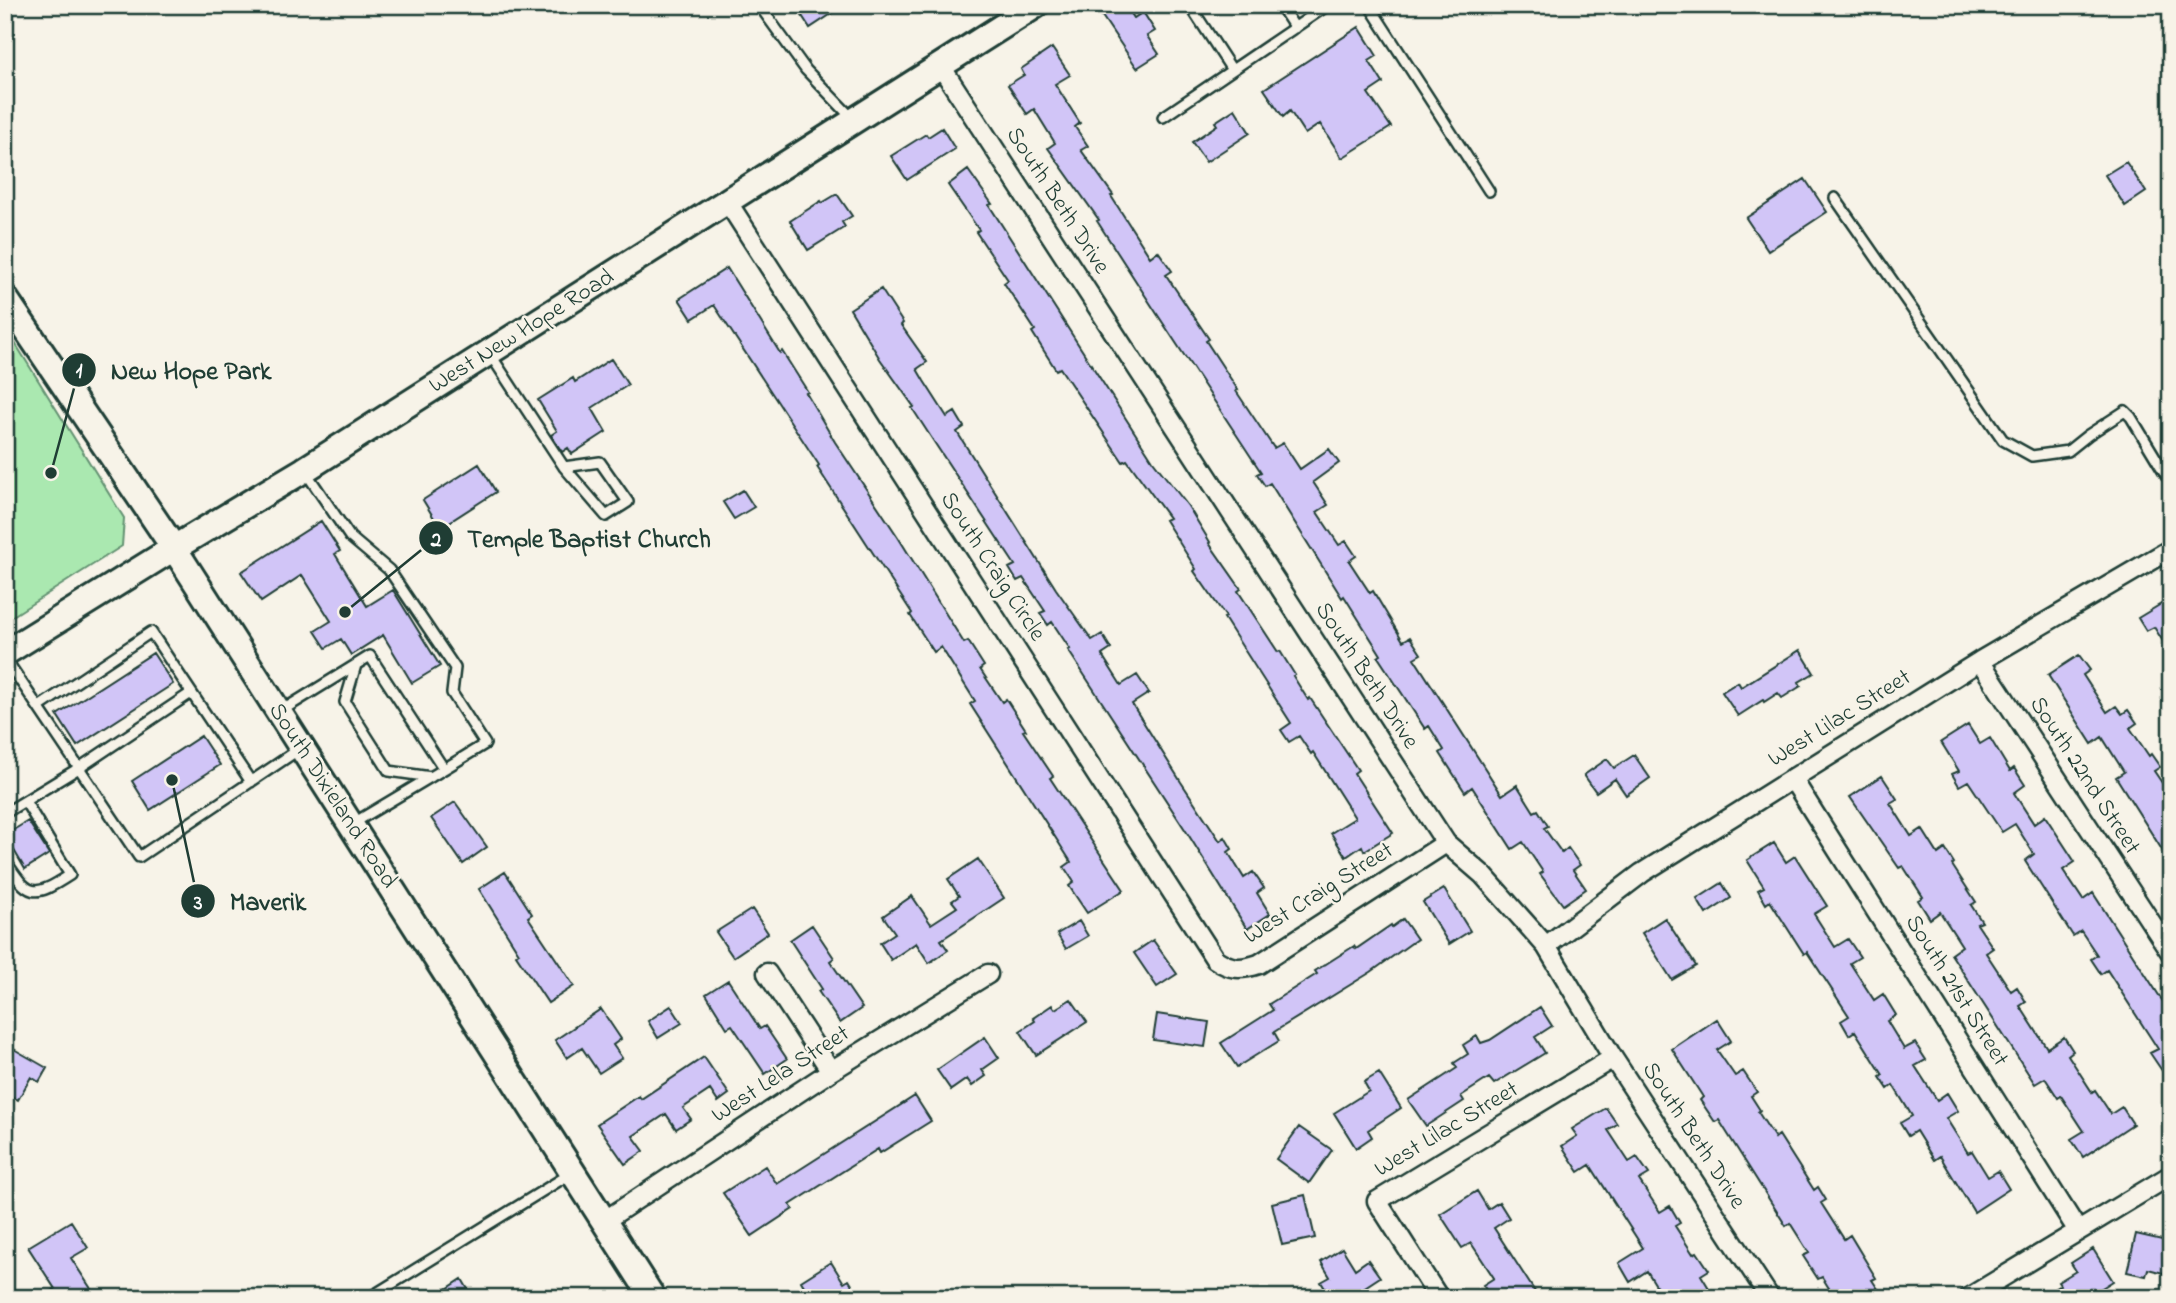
<svg xmlns="http://www.w3.org/2000/svg" width="2176" height="1303" font-family="'Indie Flower',sans-serif">
<style>
.green{fill:#aae8b0;stroke:#649272;stroke-width:2}
.building{fill:#d1c5f7;stroke:#1f3d34;stroke-width:2}
.lines{fill:none;stroke-linecap:round;stroke-linejoin:round}
.service-casing{stroke:#1f3d34;stroke-width:14}
.minor-casing{stroke:#1f3d34;stroke-width:23}
.secondary-casing{stroke:#1f3d34;stroke-width:30}
.service{stroke:#f7f3e8;stroke-width:9}
.minor{stroke:#f7f3e8;stroke-width:18}
.secondary{stroke:#f7f3e8;stroke-width:24}
.labels{text-anchor:middle;dominant-baseline:central;stroke-width:5;stroke-linejoin:round;paint-order:stroke}
.street-label{font-size:24px;fill:#1f3d34;stroke:#f7f3e8}
.leader{fill:none;stroke:#1f3d34;stroke-width:2.5}
.callout-dot{fill:#1f3d34;stroke:#f7f3e8;stroke-width:2.5}
.mark-label{font-size:21px;text-anchor:middle;font-weight:bold;fill:#fff}
.callout-label{font-size:26px;text-anchor:middle;font-weight:bold;fill:#1f3d34;stroke:#f7f3e8;stroke-width:5;stroke-linejoin:round;paint-order:stroke}
</style>
<rect width="100%" height="100%" fill="#f7f3e8"/>
<filter id="ink" filterUnits="userSpaceOnUse"><feTurbulence type="fractalNoise" baseFrequency=".0143" numOctaves="2"/><feDisplacementMap in="SourceGraphic" scale="14" xChannelSelector="R" yChannelSelector="G"/><feConvolveMatrix kernelMatrix="1 2 1 2 8 2 1 2 1" color-interpolation-filters="sRGB"/></filter>
<g filter="url(#ink)">
<!-- green -->
<path class="green" d="M5 327 124 518 122 546 5 621V429L10 424 5 419Z"/>
<!-- building -->
<path class="building" d="M795 5H845L810 28Z
M1118 5H1126L1134 18 1143 12 1155 31 1147 36 1159 54 1137 68 1102 16Z
M1359 27 1377 56 1369 61 1383 83 1368 93 1391 127 1342 158 1320 124 1305 134 1290 111 1283 117 1264 89Z
M1052 48 1070 75 1055 84 1080 123 1075 127 1088 146 1081 150 1113 195 1111 196 1150 257 1158 251 1172 271 1166 275 1209 339 1206 341 1238 390 1236 391 1274 448 1283 443 1300 469 1329 449 1339 463 1313 482 1328 505 1317 512 1339 545 1346 541 1356 556 1349 561 1370 593 1373 591 1403 641 1410 637 1421 654 1414 658 1502 795 1517 785 1534 812 1538 810 1548 826 1544 828 1562 853 1568 848 1580 865 1573 870 1586 889 1563 905 1540 874 1543 872 1523 842 1512 849 1472 787 1465 792 1440 753 1444 750 1429 726 1425 729 1403 695 1378 657 1381 655 1344 596 1342 598 1270 483 1265 486 1257 474 1261 472 1159 317 1097 221 1099 220 1048 148 1055 143 1034 109 1027 114 1008 85 1024 75 1021 69Z
M1235 109 1250 133 1206 162 1192 142 1217 125 1215 122Z
M942 128 955 149 907 180 891 156 926 134 928 137Z
M2126 162 2146 192 2125 206 2105 175Z
M968 170 992 204 989 205 1153 461 1188 506 1210 542 1209 543 1241 589 1238 591 1278 652 1280 651 1295 675 1293 676 1308 700 1310 698 1358 770 1354 773 1393 833 1364 851 1362 846 1346 857 1331 833 1355 818 1313 752 1311 754 1299 736 1289 742 1281 730 1291 723 1224 618 1226 617 1194 571 1196 569 1165 520 1169 518 1127 460 1123 462 1060 368 1056 370 1032 332 1035 330 1004 283 1008 280 976 232 979 230 948 185Z
M1805 179 1827 212 1768 251 1746 218Z
M837 194 852 216 842 222 845 227 808 250 790 221 821 201 822 203Z
M727 268 780 353 782 351 808 392 806 393 835 442 898 537 964 643 968 641 984 666 980 669 1002 702 1006 699 1026 730 1023 731 1053 776 1050 778 1124 890 1087 913 1069 886 1074 882 1064 867 1071 862 970 704 975 701 941 647 934 652 910 615 912 613 817 467 819 465 714 305 692 319 679 299Z
M881 289 903 323 901 325 927 362 917 369 924 381 947 417 955 412 964 427 957 432 1056 589 1092 640 1102 634 1111 649 1102 655 1121 685 1137 675 1149 693 1132 704 1181 782 1220 841 1225 837 1232 849 1228 852 1244 878 1253 872 1264 888 1257 893 1270 914 1247 929 1186 831 1068 650 1070 649 1052 622 1048 625 1040 613 1045 611 1023 578 1017 581 1009 568 1015 565 936 445 912 408 914 407 880 359 850 309Z
M611 359 628 385 592 408 606 432 572 454 568 448 562 452 551 435 557 431 538 400 573 378 575 382Z
M479 464 496 492 440 528 423 500Z
M743 490 754 507 734 519 723 502Z
M321 521 340 551 335 554 367 606 393 590 440 666 412 683 383 635 351 655 341 639 326 648 315 631 331 621 302 575 261 602 241 572Z
M2171 598V654L2154 627 2146 631 2138 618Z
M1800 650 1814 673 1799 682 1801 686 1782 698 1778 693 1764 702 1763 700 1738 716 1722 692 1738 682 1741 687Z
M153 653 173 684 77 746 57 715Z
M2079 655 2090 670 2083 675 2107 712 2116 706 2122 714 2128 710 2137 723 2130 728 2149 756 2151 754 2160 767 2154 771 2171 796V864L2116 777 2124 772 2102 737 2092 744 2048 675Z
M1968 725 1980 744 1990 738 2010 771 2014 768 2025 785 2014 793 2034 824 2045 816 2075 862 2063 870 2083 900 2093 893 2171 1014V1084L2150 1053 2158 1049 2107 970 2101 974 2091 959 2097 955 2081 931 2073 936 2025 861 2034 854 2015 824 2002 832 1968 781 1959 786 1952 774 1959 771 1941 742Z
M201 736 220 765 150 810 132 781Z
M1634 755 1650 778 1626 795 1615 779 1596 792 1584 775 1607 759 1614 768Z
M1882 776 1897 799 1890 803 1911 836 1922 829 1938 854 1945 849 1954 863 1952 865 1976 902 1971 905 1982 922 1977 924 1993 948 1986 953 2011 991 2017 987 2026 1002 2020 1006 2047 1048 2064 1037 2073 1051 2068 1055 2092 1092 2095 1090 2111 1114 2122 1107 2133 1124 2083 1157 2071 1139 2084 1131 2061 1096 2058 1098 2045 1078 2035 1084 1951 954 1962 946 1940 912 1930 919 1918 900 1923 897 1903 866 1899 868 1850 797Z
M455 802 487 847 463 864 431 818Z
M28 821 49 854 25 869 5 835Z
M1774 843 1786 862 1795 856 1827 906 1814 914 1835 947 1848 939 1860 957 1850 963 1874 1000 1883 994 1896 1015 1887 1021 1904 1049 1915 1043 1926 1060 1915 1066 1937 1100 1947 1093 1958 1111 1946 1118 1968 1153 1972 1151 1988 1177 1998 1171 2009 1189 1974 1212 1940 1156 1934 1160 1916 1131 1908 1136 1900 1123 1912 1116 1893 1085 1888 1089 1880 1077 1883 1075 1855 1031 1849 1035 1841 1021 1849 1016 1807 952 1804 954 1770 901 1766 904 1758 890 1764 887 1747 860Z
M978 859 1004 898 941 940 948 950 929 963 916 943 891 960 880 943 895 933 883 916 912 896 931 924 957 907 952 901 959 896 948 879Z
M505 872 532 914 528 917 574 986 548 1003 516 955 519 953 479 889Z
M1722 883 1731 898 1706 914 1697 899Z
M1444 889 1470 931 1449 944 1423 902Z
M752 909 768 933 733 957 716 932Z
M1665 918 1696 966 1672 980 1642 933Z
M1403 919 1417 939 1371 972 1274 1032 1279 1041 1237 1067 1221 1043 1273 1010 1269 1004 1317 974 1315 971 1354 946 1356 949 1391 925 1392 927Z
M1079 921 1088 936 1066 949 1057 934Z
M812 925 834 958 830 961 862 1008 840 1023 818 991 822 989 790 940Z
M1153 940 1177 974 1157 987 1134 953Z
M728 980 760 1029 765 1026 787 1059 765 1074 732 1025 727 1028 706 994Z
M1071 999 1087 1022 1036 1055 1020 1031 1035 1021 1033 1018 1052 1005 1055 1009Z
M671 1006 682 1023 658 1038 648 1021Z
M1540 1007 1552 1026 1535 1037 1545 1053 1494 1084 1489 1078 1461 1096 1464 1101 1426 1126 1408 1100 1457 1068 1454 1063 1468 1054 1463 1045 1477 1036 1481 1043 1490 1040Z
M601 1009 621 1039 613 1045 622 1058 599 1073 582 1048 567 1058 555 1040Z
M1157 1014 1209 1022 1205 1047 1153 1040Z
M1717 1019 1731 1041 1717 1050 1735 1076 1743 1071 1757 1092 1751 1096 1760 1110 1758 1112 1775 1138 1779 1135 1814 1190 1818 1187 1826 1200 1821 1203 1844 1239 1850 1235 1876 1278 1872 1280 1884 1298H1835L1822 1277 1818 1279 1803 1256 1809 1253 1790 1223 1786 1226 1719 1120 1715 1122 1700 1100 1703 1097 1672 1049Z
M985 1037 999 1058 982 1070 986 1076 972 1086 967 1079 951 1090 937 1070Z
M5 1044 47 1068 39 1082 31 1077 18 1100 5 1093Z
M704 1057 729 1094 718 1102 710 1090 683 1108 691 1119 676 1129 666 1114 633 1136 644 1151 625 1164 597 1124 639 1096 641 1099Z
M1379 1073 1401 1108 1368 1130 1372 1137 1356 1148 1334 1113 1369 1091 1364 1082Z
M915 1096 931 1121 880 1153 878 1149 790 1205 793 1209 752 1236 723 1193 765 1166 777 1184Z
M1606 1108 1617 1124 1608 1130 1629 1162 1637 1157 1649 1174 1639 1180 1660 1212 1670 1206 1680 1223 1675 1226 1693 1254 1697 1252 1709 1270 1701 1275 1715 1298H1674L1668 1288 1660 1292 1647 1271 1630 1282 1619 1263 1643 1248 1590 1165 1579 1172 1562 1146 1577 1136 1572 1129Z
M1299 1127 1332 1150 1309 1183 1276 1159Z
M1477 1191 1488 1209 1499 1202 1509 1218 1494 1228 1539 1298H1491L1483 1285 1494 1278 1471 1243 1462 1248 1440 1214Z
M1305 1195 1315 1238 1282 1245 1272 1203Z
M71 1221 88 1248 71 1258 97 1298H40L55 1289 28 1247Z
M2136 1234 2171 1242V1275L2148 1269 2146 1276 2127 1272Z
M1342 1248 1355 1269 1368 1260 1380 1277 1348 1298H1331L1321 1282 1330 1277 1321 1262Z
M2093 1249 2113 1281 2086 1298H2040L2060 1285 2058 1282 2076 1271 2071 1263Z
M831 1262 844 1283 849 1280 860 1298H811L801 1281Z
M462 1279 473 1298H433Z"/>
<g class="lines">
<!-- service casing -->
<g class="service-casing">
<path id="service" d="M759 5 806 70 853 119
M1200 5 1193 10 1232 70
M1280 5 1295 28
M1369 5 1489 191
M1163 117 1328 5
M1835 198 2003 440 2032 456 2068 451 2088 435 2125 411 2131 417 2171 483
M490 354 564 467 606 516 628 502 600 462 564 467
M305 471 350 537 389 570 455 668 452 693 485 744 444 769
M5 658 139 857 301 748
M356 665 345 702 389 771 431 777
M39 707 151 632 251 782
M281 711 370 656 444 769 352 824
M5 813 79 768 191 693
M5 860C29 897 33 899 70 875L25 801
M369 1298 570 1174"/>
</g>
<!-- minor casing -->
<g class="minor-casing">
<path id="minor" d="M940 65 1446 843 1483 875 1546 946 1613 1058 1770 1298
M727 201 1215 959C1231 970 1241 970 1259 964L1446 843
M1980 661 2171 953
M1792 778 2078 1231
M1546 946 1642 873 1980 661 2171 549
M767 973 831 1071
M604 1221 831 1071 988 974
M1439 1298 1377 1201 1613 1058
M1968 1298 2171 1175"/>
</g>
<!-- secondary casing -->
<g class="secondary-casing">
<path id="secondary" d="M5 298 174 548 653 1298
M5 653 174 548 304 470 1036 5"/>
</g>
<!-- service -->
<use href="#service" class="service"/>
<!-- minor -->
<use href="#minor" class="minor"/>
<!-- secondary -->
<use href="#secondary" class="secondary"/>
</g>
</g>
<g class="labels">
<!-- street labels -->
<g class="street-label">
<text transform="translate(1057 201) rotate(57)">South Beth Drive</text>
<text transform="translate(522 332) rotate(-32)">West New Hope Road</text>
<text transform="translate(992 567) rotate(57)">South Craig Circle</text>
<text transform="translate(1366 676) rotate(57)">South Beth Drive</text>
<text transform="translate(1840 719) rotate(-32)">West Lilac Street</text>
<text transform="translate(2084 776) rotate(57)">South 22nd Street</text>
<text transform="translate(332 796) rotate(57)">South Dixieland Road</text>
<text transform="translate(1319 894) rotate(-32)">West Craig Street</text>
<text transform="translate(1956 991) rotate(58)">South 21st Street</text>
<text transform="translate(781 1075) rotate(-33)">West Lela Street</text>
<text transform="translate(1447 1130) rotate(-31)">West Lilac Street</text>
<text transform="translate(1693 1136) rotate(57)">South Beth Drive</text>
</g>
</g>
<!-- callouts -->
<path class="leader" d="M51 473L79 370M345 612L436 538M172 780L198 901"/>
<g class="callout-dot">
<circle cx="51" cy="473" r="7"/>
<circle cx="345" cy="612" r="7"/>
<circle cx="172" cy="780" r="7"/>
<circle cx="79" cy="370" r="18"/>
<circle cx="436" cy="538" r="18"/>
<circle cx="198" cy="901" r="18"/>
</g>
<g class="mark-label">
<text x="79" y="377">1</text>
<text x="436" y="546">2</text>
<text x="198" y="909">3</text>
</g>
<g class="callout-label">
<text x="191" y="379">New Hope Park</text>
<text x="589" y="547">Temple Baptist Church</text>
<text x="268" y="910">Maverik</text>
</g>
<!-- margin -->
<rect width="2176" height="1303" fill="none" stroke="#f7f3e8" stroke-width="28"/>
<rect x="14" y="14" width="2148" height="1275" fill="none" stroke="#1f3d34" stroke-width="2.5" filter="url(#ink)"/>
</svg>
